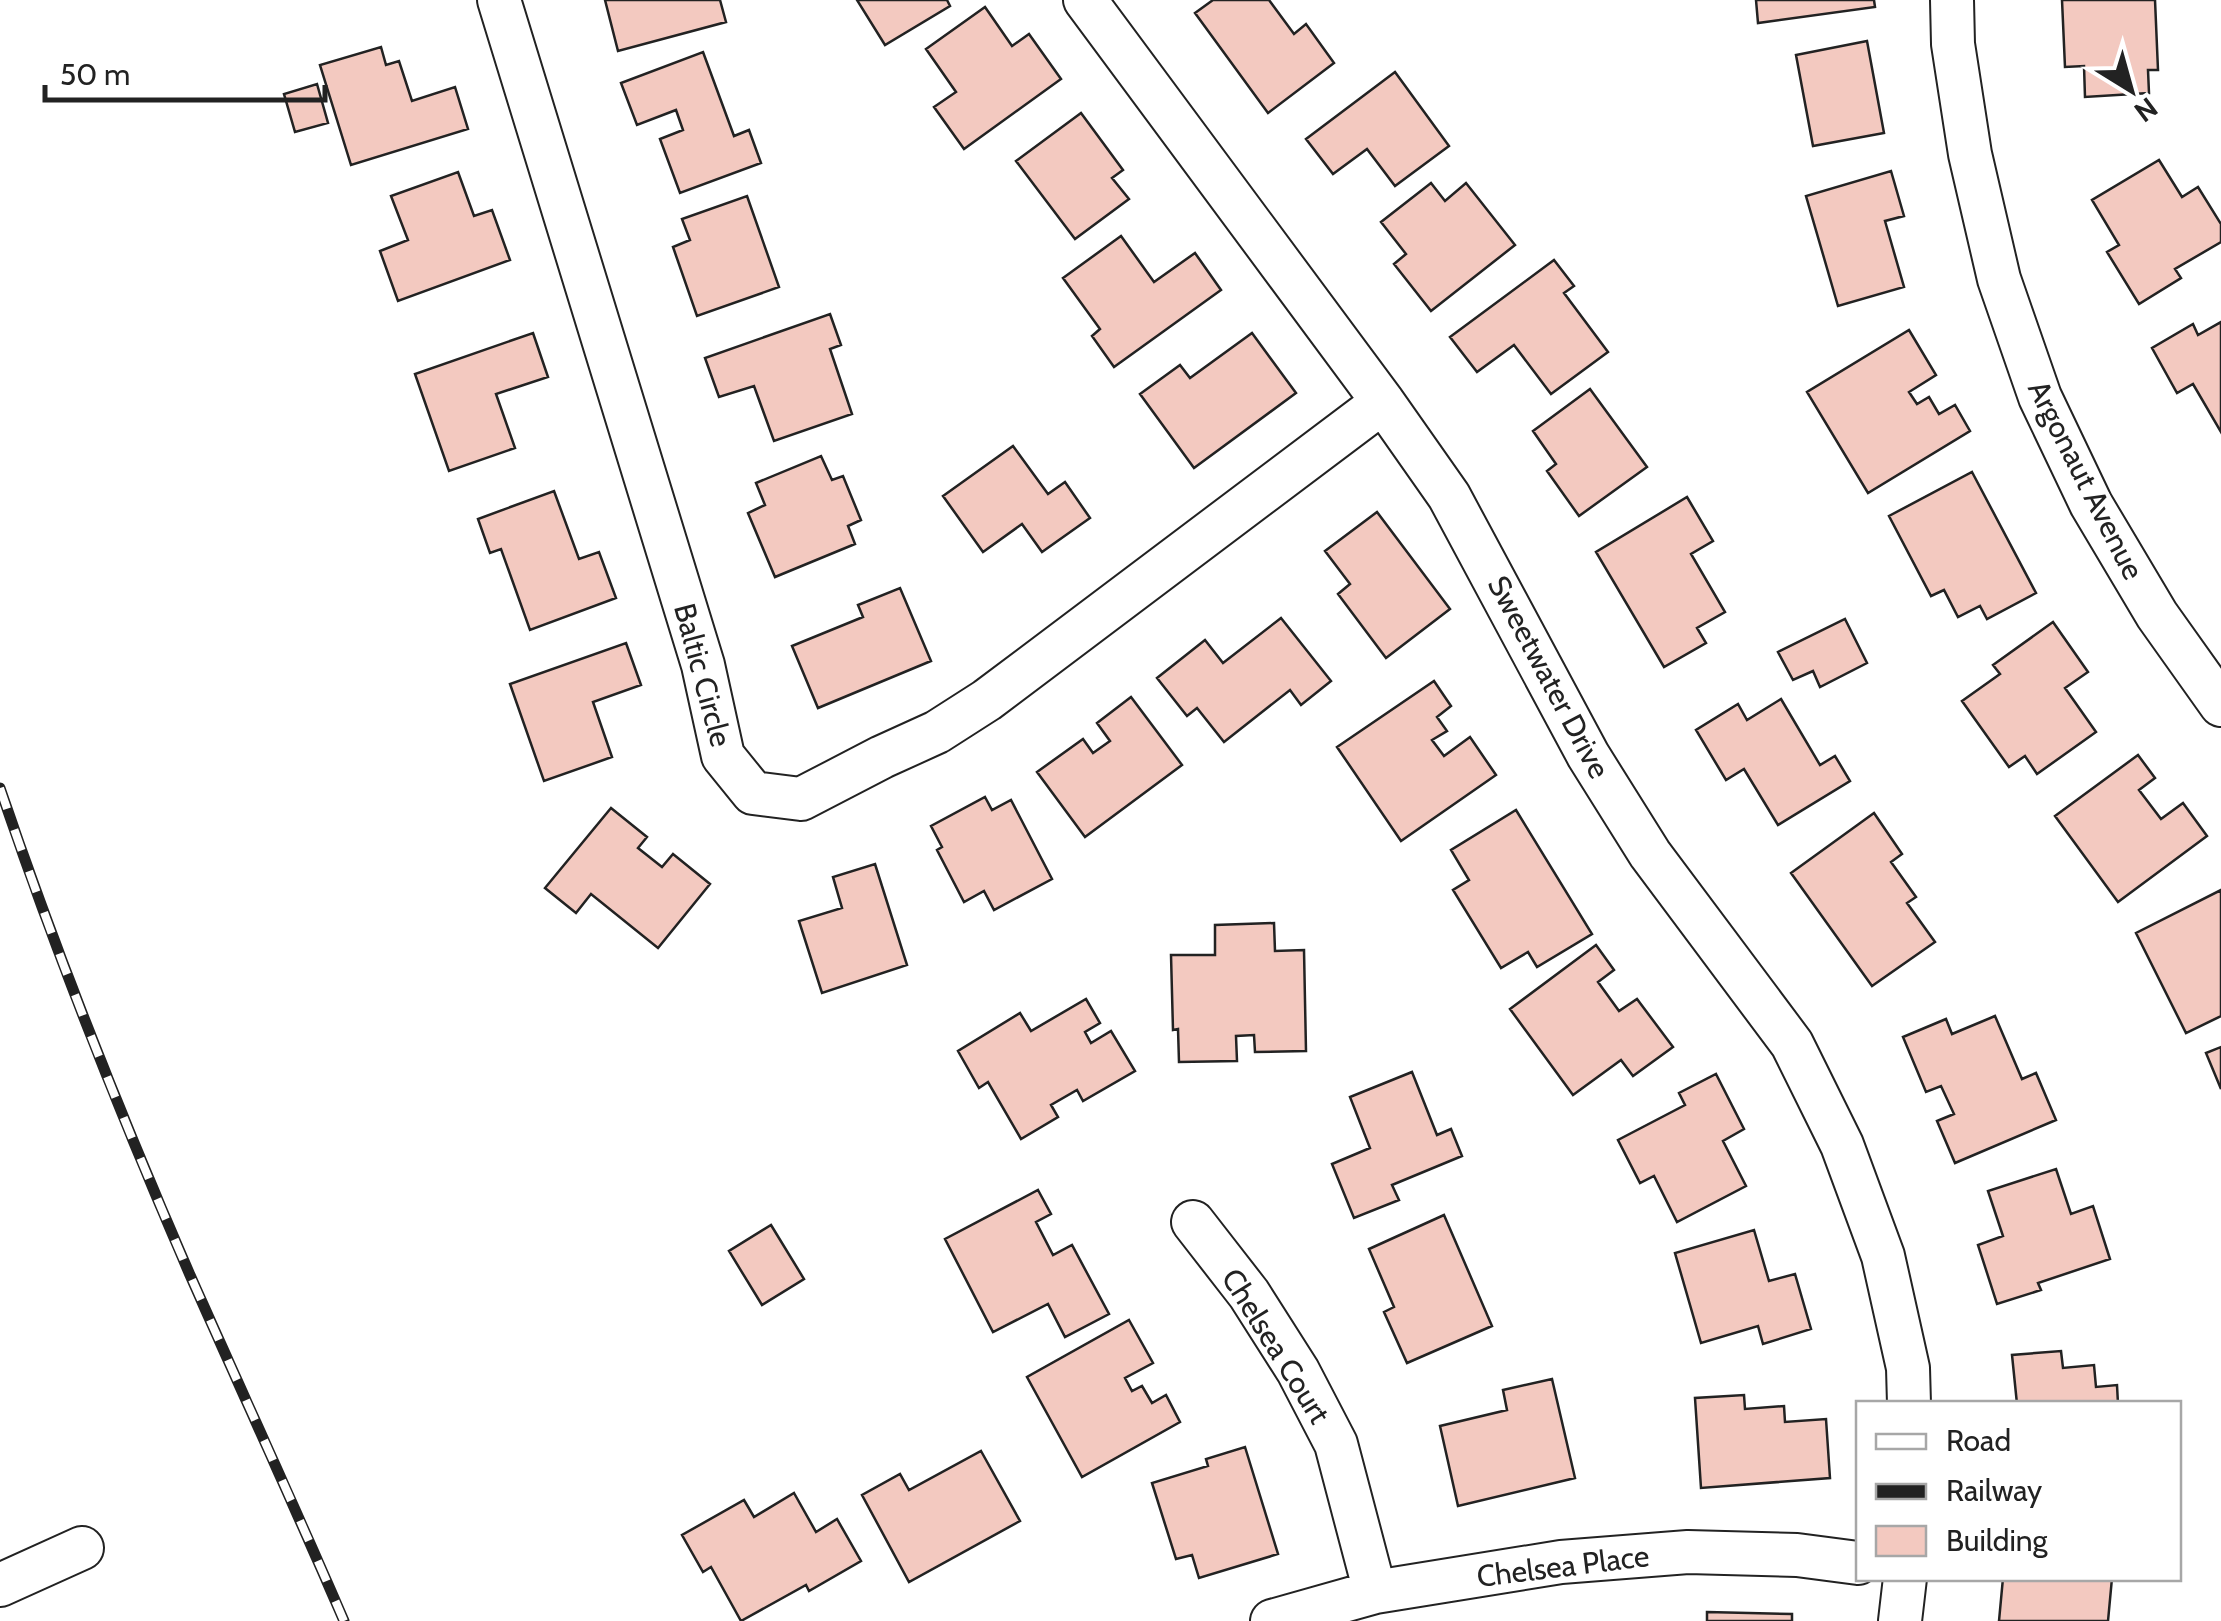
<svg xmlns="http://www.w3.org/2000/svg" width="2221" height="1621" font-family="Cabin,sans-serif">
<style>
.building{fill:#f3c9c0;stroke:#222;stroke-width:2.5}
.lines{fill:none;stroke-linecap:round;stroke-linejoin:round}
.minor-casing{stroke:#222;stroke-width:46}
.minor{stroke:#fff;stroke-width:42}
.rail-casing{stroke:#222;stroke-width:11}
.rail{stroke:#fff;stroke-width:8;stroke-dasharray:22;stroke-linecap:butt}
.labels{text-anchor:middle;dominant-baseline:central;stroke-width:8;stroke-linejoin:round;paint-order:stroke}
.street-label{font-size:30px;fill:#222;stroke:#fff}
</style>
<rect width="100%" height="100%" fill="#fff"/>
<!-- building -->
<path class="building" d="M605 0H720L726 22 618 51Z
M857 0H947L950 6 885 45Z
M1213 0H1269L1294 34 1306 24 1334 63 1268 113 1195 13Z
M1756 0H1874L1875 7 1758 23Z
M2062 0H2155L2158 70H2148L2149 93 2085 97 2084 66 2065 67Z
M985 7 1012 46 1029 34 1061 79 964 149 934 107 956 92 926 49Z
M1867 41 1884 133 1813 146 1796 55Z
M381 47 386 65 399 61 412 101 455 87 468 129 351 165 320 65Z
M703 52 734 136 749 130 761 163 680 193 660 139 683 130 676 110 637 125 621 83Z
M1395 72 1449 146 1395 186 1367 149 1333 174 1306 139Z
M317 84 328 123 295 132 284 94Z
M1081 113 1123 170 1112 178 1129 199 1075 239 1016 161Z
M2159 160 2182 197 2198 187 2221 224V242L2175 269 2181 278 2139 304 2107 252 2119 245 2092 200Z
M1891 171 1904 216 1885 221 1904 287 1838 306 1806 196Z
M458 172 474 216 492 210 510 260 398 301 380 251 408 240 391 196Z
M1431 183 1445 201 1466 183 1515 245 1431 311 1394 264 1406 254 1381 222Z
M747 196 779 287 697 316 673 247 690 240 682 219Z
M1121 236 1154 282 1195 253 1221 290 1114 367 1092 336 1100 329 1063 278Z
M1554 260 1574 286 1564 293 1608 352 1551 394 1514 345 1477 372 1450 337Z
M830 314 841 345 830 349 852 414 774 441 754 386 719 397 705 358Z
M2221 322V432L2193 384 2177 393 2152 348 2193 324 2198 335Z
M1909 330 1936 375 1909 392 1917 404 1929 397 1939 414 1955 405 1970 431 1868 493 1807 392Z
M533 333 548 377 496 394 515 448 449 471 415 374Z
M1252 333 1296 393 1194 468 1140 394 1180 365 1190 378Z
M1590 389 1647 467 1579 516 1547 471 1556 464 1533 431Z
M1013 446 1048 494 1065 482 1090 518 1042 552 1022 524 983 552 943 496Z
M821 456 832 480 843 476 861 520 848 526 855 544 775 577 748 513 765 505 756 483Z
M1972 472 2036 593 1987 619 1980 606 1958 617 1944 590 1931 596 1889 516Z
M554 491 579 559 599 552 616 598 530 630 501 549 490 553 478 519Z
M1687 497 1713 541 1691 554 1725 612 1697 628 1706 643 1664 667 1596 552Z
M1377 512 1450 609 1386 658 1338 594 1350 584 1325 551Z
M900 588 931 661 818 708 792 646 863 617 858 605Z
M1281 618 1331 681 1301 705 1290 690 1224 742 1197 708 1187 716 1157 678 1205 640 1223 663Z
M1845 619 1867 663 1820 687 1813 671 1793 680 1778 652Z
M2053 622 2088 672 2065 688 2096 732 2037 774 2025 756 2009 767 1962 701 2000 674 1993 665Z
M626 643 641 685 593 702 612 757 544 781 510 684Z
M1434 681 1451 706 1437 717 1447 731 1432 740 1444 756 1470 737 1496 775 1401 841 1337 747Z
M1131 697 1182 765 1085 837 1037 772 1083 739 1093 753 1110 741 1097 723Z
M1781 699 1820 765 1835 756 1850 781 1778 825 1744 769 1726 780 1696 730 1738 704 1747 720Z
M2138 755 2155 778 2139 790 2161 819 2183 803 2207 836 2118 902 2055 816Z
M985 797 992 810 1011 800 1052 879 994 910 984 891 964 902 937 850 942 847 931 826Z
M611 808 647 837 638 848 662 867 673 854 710 884 658 948 591 894 576 913 545 888Z
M1516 810 1592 934 1537 967 1528 952 1501 968 1453 890 1469 880 1451 850Z
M1874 813 1902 854 1891 862 1916 897 1907 903 1935 942 1872 986 1791 873Z
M875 864 907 965 822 993 799 921 842 908 833 877Z
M2221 890V1016L2186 1033 2136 933Z
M1274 923 1275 951 1304 950 1306 1051 1255 1052 1254 1035 1236 1036 1237 1061 1179 1062 1178 1029 1173 1030 1171 955H1215V925Z
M1596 945 1614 970 1598 982 1619 1011 1637 999 1673 1047 1633 1076 1621 1060 1573 1095 1510 1009Z
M1086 999 1100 1023 1085 1032 1091 1043 1111 1031 1135 1071 1083 1101 1077 1090 1051 1105 1058 1117 1021 1139 988 1082 979 1088 958 1051 1020 1013 1031 1031Z
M1995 1016 2022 1079 2036 1073 2056 1120 1955 1163 1937 1121 1954 1114 1941 1086 1926 1092 1903 1037 1946 1019 1952 1034Z
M2221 1047V1089L2206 1053Z
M1412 1072 1437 1135 1451 1129 1462 1156 1392 1185 1399 1200 1354 1218 1332 1164 1370 1148 1350 1097Z
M1716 1074 1744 1129 1723 1141 1746 1186 1677 1222 1654 1176 1640 1183 1618 1140 1685 1105 1679 1093Z
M2056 1169 2071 1214 2093 1206 2110 1259 2038 1283 2041 1290 1997 1304 1978 1245 2003 1236 1988 1191Z
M1038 1190 1051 1214 1036 1222 1053 1255 1072 1245 1109 1314 1065 1337 1048 1304 993 1332 945 1239Z
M1444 1215 1492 1326 1407 1363 1384 1312 1394 1307 1369 1249Z
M771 1225 804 1279 762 1305 729 1251Z
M1754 1230 1769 1281 1795 1274 1811 1329 1763 1344 1758 1326 1701 1343 1675 1253Z
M1129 1320 1153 1363 1125 1378 1132 1391 1142 1386 1152 1403 1166 1395 1180 1422 1082 1477 1027 1377Z
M2061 1351 2063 1368 2094 1365 2096 1387 2117 1385 2118 1404H2017L2012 1355Z
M1552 1379 1575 1478 1458 1506 1440 1426 1507 1410 1503 1390Z
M1744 1395 1745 1409 1784 1406 1785 1422 1826 1419 1830 1478 1701 1488 1695 1398Z
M1245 1447 1278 1554 1199 1578 1192 1555 1176 1559 1152 1483 1208 1466 1206 1459Z
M981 1451 1020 1521 909 1582 862 1495 900 1474 909 1490Z
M794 1493 816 1532 837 1519 861 1561 809 1591 806 1585 741 1621 711 1567 703 1572 682 1535 744 1500 754 1517Z
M2003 1578H2112L2108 1621H1999Z
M1707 1612 1792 1614V1621H1707Z"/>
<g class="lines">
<!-- minor casing -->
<g class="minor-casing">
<path id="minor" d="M499 0 703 665 723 756 753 793 801 799 882 757 937 732 987 700 1383 402
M1085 0 1383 402 1449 496 1588 755 1650 854 1792 1044 1842 1145 1883 1256 1908 1368 1909 1404
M1952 0 1953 44 1970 154 1999 279 2040 397 2091 504 2157 615 2221 705
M1193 1222 1249 1294 1298 1371 1336 1444 1375 1592
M0 1585 82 1548
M1272 1621 1375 1592 1561 1562 1688 1552 1797 1555 1858 1563
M1900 1621 1905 1578"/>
</g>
<!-- minor -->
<use href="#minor" class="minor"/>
<!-- rail casing -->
<g class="rail-casing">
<path id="rail" d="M0 788C56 953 121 1116 190 1275 241 1390 294 1505 344 1621"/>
</g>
<!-- rail -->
<use href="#rail" class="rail"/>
</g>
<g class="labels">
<!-- street labels -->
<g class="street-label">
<text transform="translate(2086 480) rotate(63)">Argonaut Avenue</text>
<text transform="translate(703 675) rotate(75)">Baltic Circle</text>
<text transform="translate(1549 677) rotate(62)">Sweetwater Drive</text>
<text transform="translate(1276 1346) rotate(58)">Chelsea Court</text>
<text transform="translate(1563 1566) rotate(-7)">Chelsea Place</text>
</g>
</g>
<!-- legend -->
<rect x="1856" y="1401" width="325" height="180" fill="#ffffff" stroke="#a7a7a7" stroke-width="2.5"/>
<rect x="1876" y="1434" width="50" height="15" fill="#ffffff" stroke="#a7a7a7" stroke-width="2.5"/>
<text x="1946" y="1451" font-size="30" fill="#222222">Road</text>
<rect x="1876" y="1484" width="50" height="15" fill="#222222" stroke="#a7a7a7" stroke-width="2.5"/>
<text x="1946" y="1501" font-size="30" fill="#222222">Railway</text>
<rect x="1876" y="1526" width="50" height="30" fill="#f3c9c0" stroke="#a7a7a7" stroke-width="2.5"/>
<text x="1946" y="1551" font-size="30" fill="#222222">Building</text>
<!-- north arrow -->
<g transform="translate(2131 90) rotate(143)" stroke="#ffffff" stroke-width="8" paint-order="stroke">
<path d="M0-8L18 38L0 25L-18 38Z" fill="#222222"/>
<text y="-15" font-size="28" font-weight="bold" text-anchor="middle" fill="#222222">N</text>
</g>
<!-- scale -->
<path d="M45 85v15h280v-15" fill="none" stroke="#222222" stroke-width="5"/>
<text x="60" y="85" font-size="30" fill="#222222" stroke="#ffffff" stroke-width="8" paint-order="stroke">50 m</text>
</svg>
